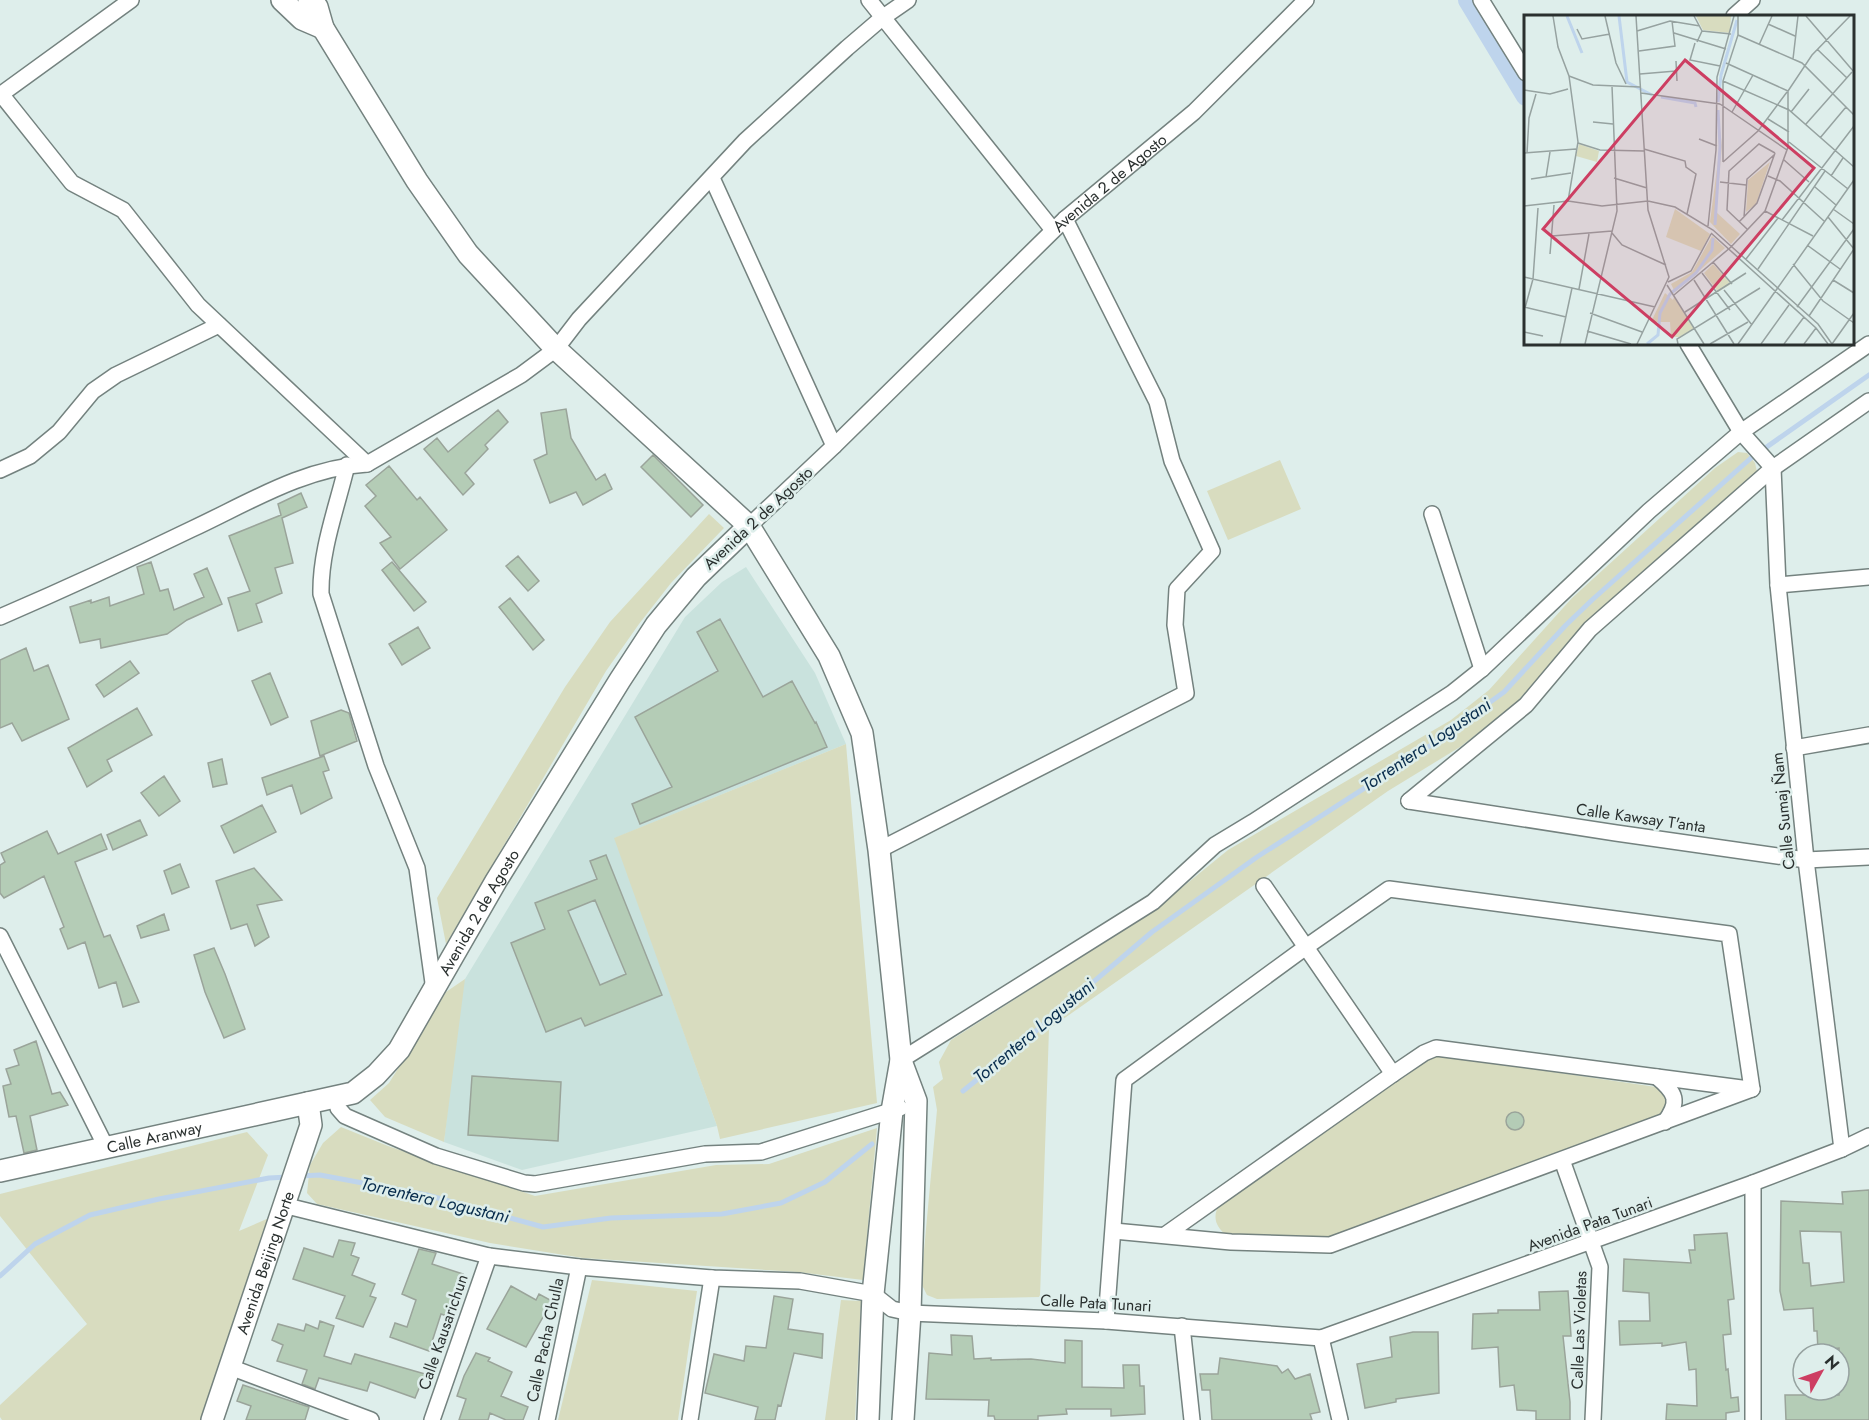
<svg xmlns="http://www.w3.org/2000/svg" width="1869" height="1420" font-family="Jost,sans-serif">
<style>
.built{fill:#c9e2dd}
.green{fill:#d8dcbf}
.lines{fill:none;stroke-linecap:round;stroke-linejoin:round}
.stream{stroke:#bed4ec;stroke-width:5}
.canal{stroke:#bed4ec;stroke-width:20}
.building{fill:#b4ccb6;stroke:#9aa49a;stroke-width:1.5;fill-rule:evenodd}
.street-casing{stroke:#74827f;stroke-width:18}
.secondary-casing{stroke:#74827f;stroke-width:24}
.street{stroke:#fff;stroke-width:15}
.secondary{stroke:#fff;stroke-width:21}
.labels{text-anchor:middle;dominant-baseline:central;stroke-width:5;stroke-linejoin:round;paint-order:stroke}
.street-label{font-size:16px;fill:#2a302f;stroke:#deeeeb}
.water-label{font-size:18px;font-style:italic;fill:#092d4d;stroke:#deeeeb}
.inset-river{fill:none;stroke:#bed4ec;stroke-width:3}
.inset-road{fill:none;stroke:#96a2a0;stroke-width:1.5}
.view{fill:#cd3e62;fill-opacity:0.15;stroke:#cd3e62;stroke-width:3}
.inset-edge{fill:none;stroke:#2a302f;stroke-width:3}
</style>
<rect width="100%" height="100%" fill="#deeeeb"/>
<!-- built -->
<path class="built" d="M746 567 815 673 846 744 615 838 717 1126 522 1170 444 1142 460 994 465 979 685 617 722 582Z"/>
<!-- green -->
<path class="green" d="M1738 452 1747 453 1755 463 1757 472 1586 624 1513 706 1460 747 1388 791 1049 1029 1040 1297 937 1299 927 1295 921 1283 937 1110 933 1087 943 1079 939 1062 951 1040 1152 912 1228 850 1451 720 1489 690 1572 598 1715 468Z
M1280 460 1301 509 1228 540 1207 491Z
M709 514 724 528 671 583 639 624 606 671 446 944 437 898 565 687 610 622Z
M846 744 877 1103 720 1139 717 1126 614 838Z
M465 979 444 1142 385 1117 370 1100 389 1083 446 992Z
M1437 1055 1663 1088 1670 1102 1662 1115 1323 1240 1226 1235C1215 1226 1212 1216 1220 1203L1428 1058Z
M341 1127 388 1146 535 1196 716 1165 769 1164 877 1128 863 1280 798 1272 583 1258 490 1243 317 1204 307 1193 310 1165 323 1143Z
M247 1132 268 1155 239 1231 269 1218 202 1420H2L0 1417V1405L87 1324 0 1216V1194Z
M592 1280 697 1291 678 1420H558Z
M841 1300 861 1301 855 1420H825Z"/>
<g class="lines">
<!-- stream -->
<path class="stream" d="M963 1091 1010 1053 1152 932 1257 857 1424 750 1504 692 1566 625 1592 600 1751 458 1869 375
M300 1176 320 1175 427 1195 543 1227 611 1218 722 1214 781 1203 825 1182 872 1144
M0 1276 35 1244 90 1215 159 1199 269 1178 288 1177"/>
<!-- canal -->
<path class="canal" d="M1468 0 1526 96"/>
</g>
<!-- building -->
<path class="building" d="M566 409 571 438 596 480 605 474 612 489 583 505 576 492 550 503 534 460 547 454 541 413Z
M498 410 508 422 485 445 488 449 465 473 474 484 463 495 424 449 437 438 448 452Z
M653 455 703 505 691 517 641 467Z
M389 466 417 500 420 497 447 530 400 569 380 543 391 537 365 506 376 496 366 485Z
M301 493 307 507 282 518 293 563 275 568 282 593 256 604 262 622 238 631 228 598 250 591 229 536 281 515 278 504Z
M518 556 539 581 528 591 506 566Z
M151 562 160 591 168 589 174 610 204 597 194 574 207 568 222 604 187 620 167 634 101 648 100 639 80 643 70 607 91 600V603L109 597 110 606 144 594 137 567Z
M392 562 426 602 414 611 382 570Z
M510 598 544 640 533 650 499 607Z
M720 619 763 697 792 681 815 723 816 722 827 747 640 824 632 804 672 787 635 717 718 671 697 632Z
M418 627 430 648 402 665 389 644Z
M26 648 34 671 48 665 69 719 22 741 12 723 0 728V660Z
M130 661 139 673 104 697 96 685Z
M270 673 288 717 271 725 252 681Z
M137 708 152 735 107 760 112 771 87 787 68 748Z
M341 710 349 713 357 741 320 756 311 721Z
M324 756 329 770 323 772 332 798 301 814 292 785 267 795 262 778Z
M222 759 227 784 213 787 208 763Z
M164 776 180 801 159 816 141 793Z
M262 805 276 832 234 853 221 826Z
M140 820 147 835 113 850 107 835Z
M47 831 58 854 101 834 107 849 75 862 104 937 110 935 139 1002 123 1007 116 982 99 988 85 942 68 949 60 929 64 927 44 876 4 898 0 893V865L5 862 1 853Z
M606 855 662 995 585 1026 581 1018 546 1032 511 943 545 929 535 903 597 879 590 861ZM595 900 626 974 600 985 568 911Z
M180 864 189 887 172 894 164 871Z
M254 868 282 900 257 905 269 937 255 946 247 924 231 929 216 881Z
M164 914 169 930 141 938 137 926Z
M214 948 225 974 245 1029 224 1038 205 992 194 955Z
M36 1041 52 1094 60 1092 68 1105 30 1116 37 1150 24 1153 16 1116 9 1117 3 1086 11 1084 6 1069 19 1065 14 1050Z
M472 1076 561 1082 558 1141 468 1135Z
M1506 1121a9 9 0 1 1 18 0a9 9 0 1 1-18 0Z
M1869 1190V1420H1786L1785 1395H1839V1348L1818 1350 1817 1331H1814L1813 1308 1784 1310 1780 1291 1781 1201 1843 1204 1842 1192ZM1800 1231 1841 1232 1844 1282 1811 1286 1809 1263H1803Z
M1727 1233 1734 1299 1728 1300 1731 1334 1723 1335 1726 1370 1728 1369 1731 1398 1738 1397 1739 1411 1726 1413V1420H1666L1667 1404 1697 1406 1696 1369 1689 1370 1686 1342 1662 1346V1343L1620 1345 1619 1321H1650L1649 1293 1623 1291 1624 1259 1691 1263 1689 1250H1695L1694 1235Z
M339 1240 355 1243 351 1255 359 1258 352 1275 375 1284 370 1296 376 1298 363 1327 336 1318 345 1296 293 1279 304 1248 333 1257Z
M419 1249 436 1253 432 1264 463 1274 447 1316 441 1314 429 1351 390 1337 395 1323 407 1327 416 1300 402 1294Z
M511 1286 536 1300 539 1294 552 1301 526 1347 487 1329Z
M1568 1291 1571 1336H1563L1570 1402V1420H1536V1411L1517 1410 1514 1385 1500 1387 1498 1347 1472 1349 1473 1314 1498 1313V1310H1540L1539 1292Z
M774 1296 793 1299 788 1329 823 1334 822 1358 794 1353 781 1406 778 1405 775 1420H755L758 1407 705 1393 714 1354 744 1361 746 1346 766 1348Z
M320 1321 334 1326 324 1356 351 1364 355 1354 425 1374 415 1398 370 1382 367 1391 319 1378 315 1389 302 1384 307 1370 277 1361 283 1345 272 1340 278 1324 304 1331 306 1324 318 1329Z
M1413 1332H1438L1439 1393 1396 1399V1402L1365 1408 1357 1364 1392 1357 1390 1337Z
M951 1335 972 1336 974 1359 991 1358V1360L1031 1359 1065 1363V1340L1082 1341V1387L1124 1388 1123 1365H1139L1140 1386H1144L1145 1414 1111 1416V1409H1066L1067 1414 1038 1416V1420H995L994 1416H988L989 1400 926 1399 929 1353 952 1355Z
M476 1353 490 1358 488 1361 512 1372 501 1396 528 1407 523 1420H506L490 1413 488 1420H459L466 1399 457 1396 464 1376Z
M1220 1358 1277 1366 1282 1373 1288 1369 1295 1379 1310 1374 1320 1412 1310 1414 1312 1420H1212L1210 1390H1202L1200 1374H1218Z
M243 1385 309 1407 305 1420H246L251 1406 237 1401Z"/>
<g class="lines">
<!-- street casing -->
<g class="street-casing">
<g id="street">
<path d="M869 0 1053 230"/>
<path d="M1481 0 1526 73"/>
<path d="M1734 16 1752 0"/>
<path d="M1 94 72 183 123 210 198 305 367 464"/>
<path d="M0 95 131 0"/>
<path d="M712 178 834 446"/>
<path d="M1688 344 1741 432 1773 468"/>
<path d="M347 465C337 507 320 551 321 594L376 766 417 868 434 990"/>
<path d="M1773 468 1778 585 1806 860 1842 1149"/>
<path d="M0 470 30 456 59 432 93 391 116 375 219 325"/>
<path d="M1432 514 1482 669"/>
<path id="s1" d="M749 526 834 446 1065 219 1194 112 1306 0"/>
<path d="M1778 585 1869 577"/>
<path d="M0 617C65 589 128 560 192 529 248 503 303 468 367 464L521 375 556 349 579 319 745 141 847 48 882 18 908 0"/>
<path d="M1794 748 1869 735"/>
<path d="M1409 801 1526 705 1590 629 1773 468 1869 401"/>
<path d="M1409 801 1616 833 1806 860 1869 857"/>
<path d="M879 850 1186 693 1175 625 1177 589 1212 551 1172 461 1157 402 1065 219"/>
<path d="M1264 886 1393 1074"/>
<path d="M0 936 106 1147"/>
<path d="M901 1060 1153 902 1215 845 1253 822 1452 693 1482 669 1649 511 1741 432 1869 344"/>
<path d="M1657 1077C1676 1093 1680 1101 1665 1122"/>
<path d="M336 1096 338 1108 345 1116 436 1156 524 1183 535 1184 705 1154 761 1152 900 1108"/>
<path d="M1562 1160 1600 1267 1593 1420"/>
<path d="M283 1205 489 1256 579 1267 712 1278 800 1281 873 1294 892 1309 910 1313 1106 1321 1321 1338 1753 1183 1842 1149 1869 1136"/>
<path d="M1114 1231 1231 1242 1330 1245 1752 1089"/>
<path d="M1165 1235 1393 1074 1424 1053 1436 1048 1749 1089"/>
<path d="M1106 1321 1124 1080 1306 947 1389 889 1729 934 1752 1089"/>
<path d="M1182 1326 1192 1420"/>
<path d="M1321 1338 1340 1420"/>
<path d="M230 1367 371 1420"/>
<path d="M432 1420 489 1256"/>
<path d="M547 1420 579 1267"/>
<path d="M690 1420 712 1278"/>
<path d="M1753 1420V1183"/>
</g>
</g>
<!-- secondary casing -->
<g class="secondary-casing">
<g id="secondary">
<path d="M282 0 302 19 323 28"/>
<path d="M309 0 317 7 323 28 417 181 468 254 556 349 749 526 829 656 862 733 879 850 901 1060 892 1111 873 1294 868 1420"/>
<path d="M901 1061 916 1101 910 1313 903 1420"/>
<path id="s2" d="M0 1171 353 1093 376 1075 399 1050 496 881 620 680 656 625 696 577 749 526"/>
<path id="s3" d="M212 1420 311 1125 308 1103"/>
</g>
</g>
<!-- street -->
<use href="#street" class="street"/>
<!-- secondary -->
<use href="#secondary" class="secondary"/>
</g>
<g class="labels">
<!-- street labels -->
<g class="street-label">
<text stroke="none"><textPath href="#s1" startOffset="498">Avenida 2 de Agosto</textPath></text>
<text transform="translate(758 518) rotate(-43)">Avenida 2 de Agosto</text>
<text transform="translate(1783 811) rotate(-96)">Calle Sumaj Ñam</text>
<text transform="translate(1641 818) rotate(8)">Calle Kawsay T'anta</text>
<text stroke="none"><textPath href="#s2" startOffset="584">Avenida 2 de Agosto</textPath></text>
<text stroke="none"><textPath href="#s2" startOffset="158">Calle Aranway</textPath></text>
<text transform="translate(1590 1224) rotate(-20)">Avenida Pata Tunari</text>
<text stroke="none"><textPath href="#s3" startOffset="166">Avenida Beijing Norte</textPath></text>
<text transform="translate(1096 1303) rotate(3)">Calle Pata Tunari</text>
<text transform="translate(1579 1330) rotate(-88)">Calle Las Violetas</text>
<text transform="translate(443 1332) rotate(-71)">Calle Kausarichun</text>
<text transform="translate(545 1340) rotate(-78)">Calle Pacha Chulla</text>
</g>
<!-- water labels -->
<g class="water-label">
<text transform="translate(1426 745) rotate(-34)">Torrentera Logustani</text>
<text transform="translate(1034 1031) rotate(-40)">Torrentera Logustani</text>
<text transform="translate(435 1200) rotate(13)">Torrentera Logustani</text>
</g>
</g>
<!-- overview -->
<g transform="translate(1524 15)">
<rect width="330" height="330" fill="#deeeeb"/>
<path d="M172 1H207L206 18 179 15ZM193 90 198 131 192 197 216 219 207 229 186 207 195 138ZM55 129 75 136 73 147 52 141ZM246 147 232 189 222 197 224 165ZM151 194 186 219 177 236 142 222ZM188 221 201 233 151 277 147 269 168 257ZM189 249 207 269 194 277 180 258ZM141 278 149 285 150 282 170 314 155 322H147L146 307H127Z" fill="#d8dcbf"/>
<path class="inset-river" d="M43 1 58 38M95 1 103 67 128 80M137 82 171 88 172 92M194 87 197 60 213 5M191 210 196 131 194 95M123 329 134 320 136 298 146 279 172 258 188 235 189 223"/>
<path class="inset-road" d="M29 1 34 32 45 61 54 127 44 186M81 1 92 48 102 69M112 1 124 195 145 262 113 329M170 1 178 16 173 27M282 1 330 57M244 9 271 21M53 14 58 24 86 19M113 16 146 6 176 11M178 16 207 19M150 18 202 34M214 20 278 48 330 100M171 28 166 45 196 51M235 30 248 1M293 34 323 63M115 36 151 31 148 6M269 44 274 1M152 46 153 66M202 48 264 76M116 59 152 56M45 61 69 70 116 72M199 66 265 95 330 152M0 75 26 79 44 74M117 78 196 89M196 89 263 135M208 97 229 60M267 97 285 74M244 104 265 117M69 107 89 109M282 109 328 57M296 123 322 92M175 124 193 131M265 127 324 174M54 128 76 135 120 136M120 134 161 146 162 152 172 159 163 199M0 138 52 134M3 138 5 103 12 79M260 145 285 167M199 147V66L214 20V1M199 147 234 116 263 77M244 161 256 166 300 206M307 161 319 143M22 162 26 137M90 163 123 173M7 164 47 158M196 167 222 170M291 172 312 190M0 191 44 186 78 191 124 186 151 192 189 215 294 309 308 329M309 194 330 209M241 196 289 221M220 202 223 164 250 140M304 202 330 234M258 205 330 111M215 207 233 188 251 138M184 211 192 135 193 62 210 1M223 214 203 195 205 156 235 129 251 138M88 218 98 230 142 250M187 218 292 313 304 329M28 221 88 216M283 230 316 254M26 239 30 190M222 244 254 203M189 247 208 269M269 249 299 286 330 308M234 254 301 156M178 258 206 295M0 262 131 292M170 265 210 329M309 265 330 278M144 267 167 256 187 219M143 270 180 329M55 274 65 219M200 275 228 310M150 280 207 232 241 196 264 132V76L288 40 326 1M0 292 42 302M273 292 330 214M1 293 9 264 14 193M161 297 222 258M66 298 118 317M285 301 330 234M63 316 107 329M0 317 19 321M36 329 48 273M61 329 93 196 88 71M154 329 153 324 236 273M186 329 224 307M214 329 330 165M237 329 265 290M260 329 280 302M280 329 292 313M308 329 330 298"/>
<path class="view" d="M161 45 290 153 148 322 19 214Z"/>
<rect width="330" height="330" class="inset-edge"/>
</g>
<!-- north arrow -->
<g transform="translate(1821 1372) rotate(50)"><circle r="28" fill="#deeeeb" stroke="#96a2a0" stroke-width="1.5"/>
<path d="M0-4.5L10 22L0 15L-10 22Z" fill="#cd3e62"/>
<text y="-9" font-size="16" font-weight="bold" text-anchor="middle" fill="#2a302f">N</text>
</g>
</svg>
